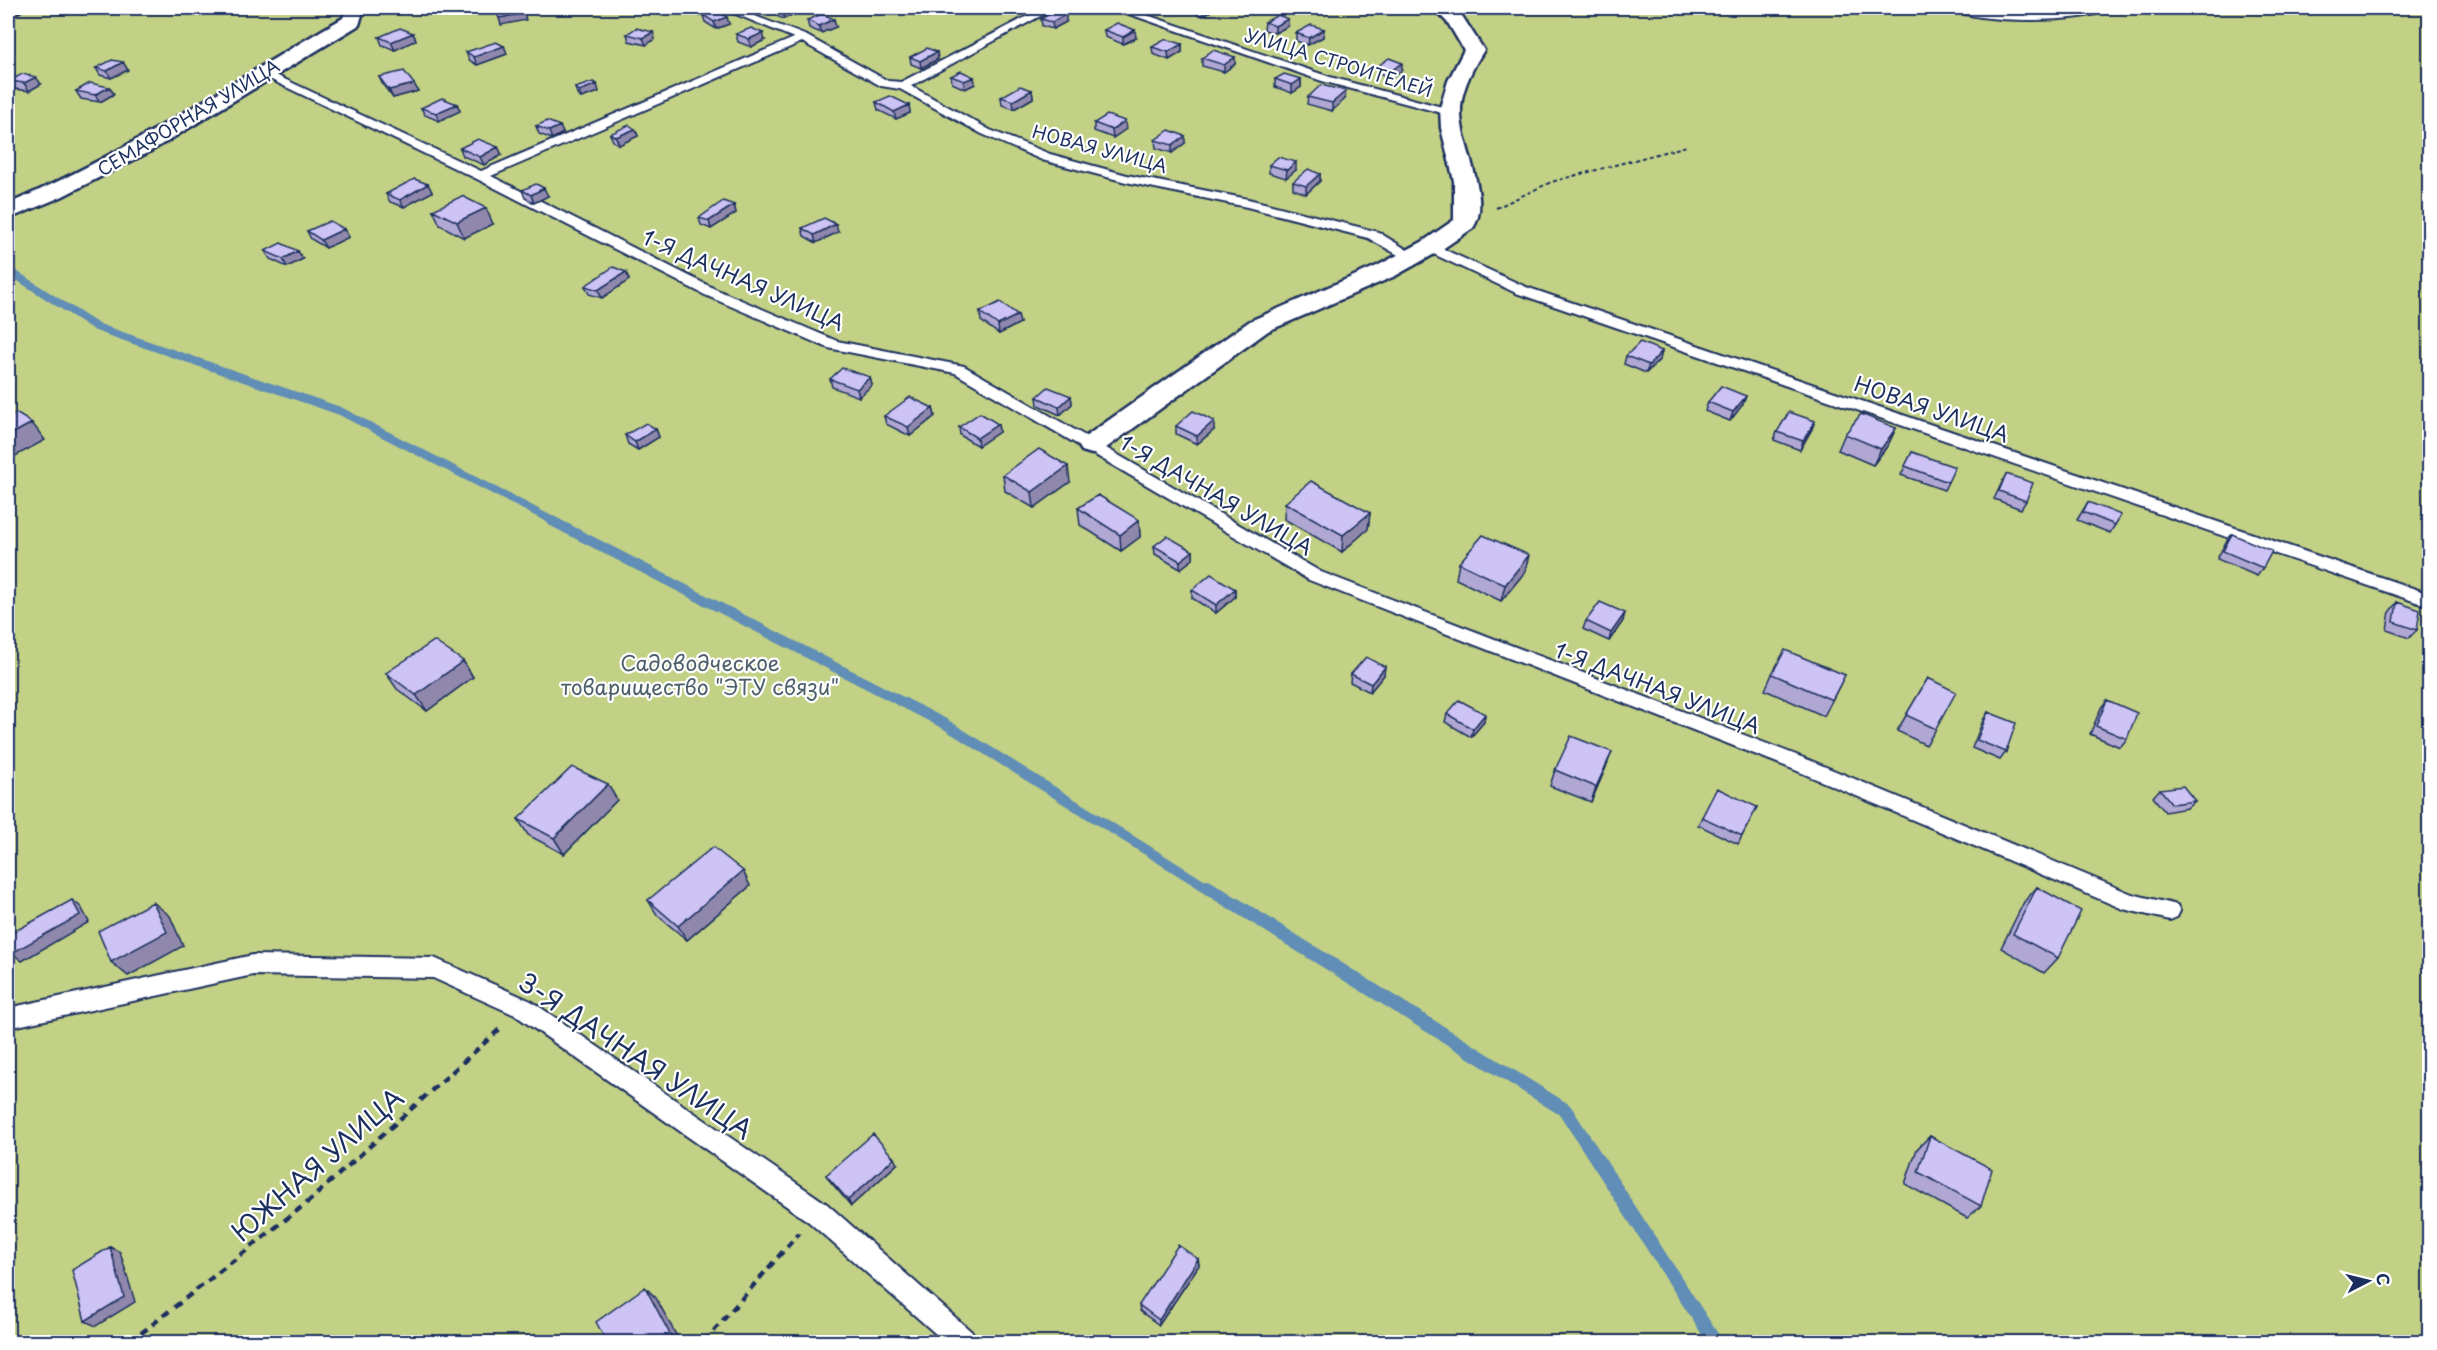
<svg xmlns="http://www.w3.org/2000/svg" width="2437" height="1350" font-family="'Playpen Sans',sans-serif">
<style>
.green{fill:#c2d185;stroke:#6e8072;stroke-width:1.5}
.lines{fill:none;stroke-linecap:round;stroke-linejoin:round}
.stream-far2{stroke:#618eb6;stroke-width:8}
.stream-far1{stroke:#618eb6;stroke-width:10}
.stream{stroke:#618eb6;stroke-width:14}
.lane-casing{stroke:#1b2f5e;stroke-width:4}
.street-casing{stroke:#1b2f5e;stroke-width:5}
.path-far1{stroke:#1b2f5e;stroke-width:2;stroke-dasharray:4 3;stroke-linecap:butt}
.path{stroke:#1b2f5e;stroke-width:4.5;stroke-dasharray:8 6;stroke-linecap:butt}
.lane{fill:#fff;fill-rule:evenodd}
.street{fill:#fff;fill-rule:evenodd}
.rail{stroke:#1b2f5e;stroke-width:3;stroke-dasharray:6 3;stroke-linecap:butt}
.wall{fill:#b0a8d3;stroke:#1b2f5e;stroke-width:1.5}
.shaded-wall{fill:#9088ac;stroke:#1b2f5e;stroke-width:1.5}
.building{fill:#cdc3f5;stroke:#1b2f5e;stroke-width:1.5}
.labels{text-anchor:middle;dominant-baseline:central;stroke-width:4.5;stroke-linejoin:round;paint-order:stroke}
.far-street-label{font-size:18px;fill:#1b2f5e;stroke:#fff}
.street-label{font-size:21px;fill:#1b2f5e;stroke:#fff}
.park-label{font-size:21px;fill:#4d606a;stroke:#fff}
.near-street-label{font-size:26px;fill:#1b2f5e;stroke:#fff}
</style>
<rect width="100%" height="100%" fill="#fff"/>
<filter id="ink" filterUnits="userSpaceOnUse"><feTurbulence type="fractalNoise" baseFrequency=".0167" numOctaves="2"/><feDisplacementMap in="SourceGraphic" scale="12" xChannelSelector="R" yChannelSelector="G"/><feConvolveMatrix kernelMatrix="1 2 1 2 8 2 1 2 1" color-interpolation-filters="sRGB"/></filter>
<g filter="url(#ink)">
<!-- green -->
<path class="green" d="M25 8H2429V1342H8V16Z"/>
<g class="lines">
<!-- stream-far2 -->
<path class="stream-far2" d="M8 270 96 327 340 411 555 522"/>
<!-- stream-far1 -->
<path class="stream-far1" d="M552 521 945 724 1209 889"/>
<!-- stream -->
<path class="stream" d="M1207 887 1565 1110 1715 1342"/>
<!-- lane casing -->
<g class="lane-casing">
<path id="lane" d="M721 8H734L807 36 888 81 901 82 1043 8H1055L911 86 990 130 1050 154 1127 175 1248 199 1378 232 1419 257 1412 261 1407 260 1368 238 1247 207 1126 182 1042 160 982 134 900 89 881 86 802 42 491 176 715 289 837 341 964 366 1321 572 1809 760 2132 894 2177 905 2180 911 2177 917 2170 920 2123 909 1795 770 1309 580 955 373 828 348 705 295 477 179 257 73 259 71H267L481 171 794 38Z
M1112 8H1126L1330 77 1453 110 1455 112 1449 115 1322 81Z
M1950 8H1968L2031 14 2111 8C2090 24 1971 24 1950 8Z
M1430 243 1526 287 2430 594V604L2419 603 1516 293 1425 250 1423 247Z
M253 955 434 958 531 1001 827 1204 973 1333 977 1342H945L809 1222 515 1015 433 978 253 975 8 1028V1008Z"/>
</g>
<!-- street casing -->
<g class="street-casing">
<path id="street" d="M346 8H364L359 25 149 152 61 197 8 219V204C126 154 232 82 343 18Z
M1433 8H1453L1462 16 1484 50C1473 67 1461 90 1461 110 1459 143 1493 199 1473 228L1438 252 1395 276 1268 331 1102 451 1092 454 1082 451 1078 445 1082 439 1250 321 1377 266 1422 242 1454 220V181L1441 128 1440 108 1448 81 1464 50 1448 23Z"/>
</g>
<!-- path-far1 -->
<path class="path-far1" d="M1496 208 1551 182 1687 146"/>
<!-- path -->
<path class="path" d="M130 1342 308 1202 502 1027
M704 1342 799 1233"/>
<!-- lane -->
<use href="#lane" class="lane"/>
<!-- street -->
<use href="#street" class="street"/>
<!-- rail -->
<path class="rail" d="M8 17 28 8"/>
</g>
<!-- wall -->
<path class="wall" d="M1189 8H1214V9L1203 16 1189 11Z
M774 9 802 11 784 19 776 16Z
M703 15 729 24 716 29 705 22Z
M1041 19 1066 22 1053 29 1042 26Z
M807 20 836 27 821 33 809 28Z
M1265 22 1288 26 1275 33 1264 30Z
M1324 29 1323 37 1308 45 1296 41V33Z
M1104 30 1136 38 1123 44 1105 37Z
M653 32 655 39 646 45 629 41 627 34Z
M413 33 416 40 395 50 382 45 379 37Z
M736 34 765 40 751 47 738 42Z
M1182 44V52L1169 60 1153 54 1152 47Z
M504 46 507 54 477 65 469 60 466 52Z
M937 52 938 59 921 68 911 64 910 57Z
M1202 58 1235 64 1224 72 1202 66Z
M1378 66 1402 70 1391 78 1378 73Z
M96 68 128 70 111 78 100 75Z
M951 76 974 77 975 84 965 89 952 83Z
M379 77 414 84 418 91 393 98 383 85Z
M1275 79H1301V87L1292 93 1275 87Z
M10 81 41 84 29 91 15 89Z
M109 87 114 94 100 102 81 99 76 91Z
M575 88 599 92 581 98 578 96Z
M1032 90 1033 98 1014 109 1002 105 1001 97Z
M1308 97 1345 99 1332 111 1307 104Z
M876 102 909 105 910 113 896 119 878 110Z
M457 104 460 111 439 121 425 115 421 108Z
M1094 123 1126 129 1113 138 1094 131Z
M536 126 563 133 552 139 539 134Z
M635 129 638 136 619 145 613 141 610 134Z
M1155 140 1185 143 1172 153 1156 148Z
M498 147 502 155 484 165 463 156 460 148Z
M1269 165 1296 170 1286 178 1269 173Z
M1320 174V181L1306 194 1293 189V182Z
M428 184 432 192 404 207 390 202 386 194Z
M522 190 548 196 534 203 525 198Z
M734 205 736 213 711 229 701 225 699 218Z
M433 210 493 224 464 238 440 225Z
M802 228 838 232 816 243 804 236Z
M344 229 349 237 326 248 311 239 307 231Z
M265 251 303 259 287 267 270 259Z
M626 272 629 280 602 298 589 294 585 286Z
M980 312 1020 323 999 334 981 321Z
M1662 351 1660 359 1646 373 1624 364 1626 356Z
M830 379 872 385 859 397 832 387Z
M1071 396 1072 404 1060 415 1038 405 1037 397Z
M1746 396 1743 404 1730 421 1705 411 1708 402Z
M933 408 935 416 910 436 886 424 884 416Z
M998 424 999 432 978 446 960 435 959 427Z
M1176 426 1214 430 1197 444 1176 434Z
M1896 428 1888 445 1873 465 1838 450 1845 434Z
M656 429 659 437 638 450 628 444 625 435Z
M1812 429 1800 450 1774 440 1777 432Z
M1912 452 1948 482 1944 490 1901 475Z
M2006 474 2026 501 2021 509 1994 499Z
M1003 475 1070 482 1034 508 1005 491Z
M2088 502 2115 525 2110 533 2077 520Z
M1285 503 1370 513 1368 529 1342 552 1284 519Z
M1078 508 1139 520 1140 537 1121 551 1080 525Z
M2232 534 2263 568 2257 576 2217 559 2226 542Z
M1154 546 1193 551V559L1180 569 1155 554Z
M1459 563 1525 572 1501 601 1456 579Z
M1235 589V597L1216 613 1192 598V590Z
M2397 602 2417 630 2409 638 2387 630 2390 611Z
M1586 621H1623L1609 641 1583 629Z
M463 661 473 677 427 711 397 689 386 673Z
M1351 674 1384 675 1370 692 1350 682Z
M1772 674 1845 675 1824 716 1765 690Z
M1928 678 1936 729 1926 745 1897 731Z
M2107 700 2127 739 2120 747 2090 734 2101 708Z
M1988 712 2006 752 2000 760 1972 748 1983 720Z
M1447 714H1485L1484 722 1471 737 1445 722Z
M1606 767 1591 802 1550 786 1555 770Z
M2160 789 2195 801 2187 808 2165 812 2153 797Z
M617 800 564 854 528 835 518 819Z
M1757 807 1738 844 1698 825 1702 817Z
M743 871 750 886 687 940 657 915 648 900Z
M2037 887 2058 958 2044 973 2001 948 2024 902Z
M1930 1136 1981 1206 1967 1218 1905 1184 1917 1149Z
M897 1164 851 1206 830 1181 826 1175Z
M1198 1259 1199 1265 1159 1325 1140 1311 1139 1305Z"/>
<!-- shaded-wall -->
<path class="shaded-wall" d="M793 8H801L802 11 784 19 783 12Z
M1203 8H1214V9L1203 16Z
M524 13 526 20 501 25 499 18Z
M1066 14V22L1053 29 1052 22Z
M727 17 729 24 716 29 714 22Z
M834 19 836 27 821 33 819 26Z
M1288 19V26L1275 33V26Z
M1324 29 1323 37 1308 45 1309 38Z
M1135 30 1136 38 1123 44V37Z
M653 32 655 39 646 45 643 38Z
M413 33 416 40 395 50 391 42Z
M763 33 765 40 751 47 749 39Z
M1182 44V52L1169 60 1168 52Z
M504 46 507 54 477 65 474 57Z
M937 52 938 59 921 68 920 61Z
M1235 57V64L1224 72V65Z
M123 62 128 70 111 78 107 71Z
M1402 63V70L1391 78 1392 70Z
M36 77 41 84 29 91 24 83Z
M974 77 975 84 965 89 964 81Z
M1301 79V87L1292 93V85Z
M414 84 418 91 393 98 389 90Z
M597 84 599 92 581 98 579 91Z
M109 87 114 94 100 102 95 95Z
M1032 90 1033 98 1014 109 1013 101Z
M1346 91 1345 99 1332 111V103Z
M457 104 460 111 439 121 436 113Z
M909 105 910 113 896 119 894 112Z
M1125 121 1126 129 1113 138 1112 130Z
M560 126 563 133 552 139 549 131Z
M635 129 638 136 619 145 616 137Z
M1185 136V143L1172 153V145Z
M498 147 502 155 484 165 480 157Z
M1296 162V170L1286 178 1287 170Z
M1320 174V181L1306 194V186Z
M428 184 432 192 404 207 400 200Z
M544 188 548 196 534 203 531 195Z
M734 205 736 213 711 229 709 221Z
M486 208 493 224 464 238 457 222Z
M836 224 838 232 816 243 814 235Z
M344 229 349 237 326 248 321 240Z
M298 251 303 259 287 267 283 259Z
M626 272 629 280 602 298 598 290Z
M1018 315 1020 323 999 334 998 325Z
M1662 351 1660 359 1646 373 1649 365Z
M870 377 872 385 859 397 857 389Z
M1071 396 1072 404 1060 415 1059 407Z
M1746 396 1743 404 1730 421 1733 412Z
M933 408 935 416 910 436 908 427Z
M1214 421V430L1197 444V436Z
M1815 421 1812 429 1800 450 1803 441Z
M32 423 45 440 8 460V436Z
M998 424 999 432 978 446 977 438Z
M1896 428 1888 445 1873 465 1881 449Z
M656 429 659 437 638 450 635 442Z
M1068 466 1070 482 1034 508 1032 492Z
M1370 513 1368 529 1342 552 1343 535Z
M1139 520 1140 537 1121 551 1120 535Z
M1193 551V559L1180 569V561Z
M1529 555 1525 572 1501 601 1505 585Z
M1235 589V597L1216 613V605Z
M1625 613 1623 621 1609 641 1611 633Z
M463 661 473 677 427 711 416 695Z
M1385 667 1384 675 1370 692 1371 684Z
M1485 714 1484 722 1471 737 1473 729Z
M1612 752 1606 767 1591 802 1596 787Z
M608 784 617 800 564 854 554 838Z
M743 871 750 886 687 940 678 926Z
M72 900 81 907 89 922 22 961 12 953Z
M153 902 170 916 183 946 128 976 111 962Z
M894 1158 897 1164 851 1206 848 1200Z
M110 1247 120 1252 135 1302 96 1326 85 1321Z
M1198 1259 1199 1265 1159 1325V1320Z
M645 1287 656 1298 680 1342H669Z"/>
<!-- building -->
<path class="building" d="M517 8H521L524 13 499 18 496 12Z
M777 8H793L783 12 774 9Z
M716 10 727 17 714 22 703 15Z
M1055 11 1066 14 1052 22 1041 19Z
M822 14 834 19 819 26 807 20Z
M1278 15 1288 19 1275 26 1265 22Z
M1117 23 1135 30 1123 37 1104 30Z
M1311 25 1324 29 1309 38 1296 33Z
M400 28 413 33 391 42 379 37Z
M636 28 653 32 643 38 627 34Z
M751 28 763 33 749 39 736 34Z
M1166 39 1182 44 1168 52 1152 47Z
M496 42 504 46 474 57 466 52Z
M927 48 937 52 920 61 910 57Z
M1213 50 1235 57 1224 65 1202 58Z
M1389 58 1402 63 1392 70 1378 66Z
M112 60 123 62 107 71 96 68Z
M404 71 414 84 389 90 379 77Z
M961 71 974 77 964 81 951 76Z
M22 74 36 77 24 83 10 81Z
M1284 74 1301 79 1292 85 1275 79Z
M593 82 597 84 579 91 575 88Z
M90 83 109 87 95 95 76 91Z
M1321 85 1346 91 1332 103 1308 97Z
M1020 86 1032 90 1013 101 1001 97Z
M890 96 909 105 894 112 876 102Z
M442 98 457 104 436 113 421 108Z
M1107 115 1125 121 1112 130 1094 123Z
M547 121 560 126 549 131 536 126Z
M629 125 635 129 616 137 610 134Z
M1169 130 1185 136 1172 145 1155 140Z
M478 139 498 147 480 157 460 148Z
M1278 157 1296 162 1287 170 1269 165Z
M1308 169 1320 174 1306 186 1293 182Z
M414 179 428 184 400 200 386 194Z
M536 184 544 188 531 195 522 190Z
M462 196 486 208 457 222 433 210Z
M723 201 734 205 709 221 699 218Z
M824 218 836 224 814 235 802 228Z
M330 221 344 229 321 240 307 231Z
M281 243 298 251 283 259 265 251Z
M613 267 626 272 598 290 585 286Z
M1000 302 1018 315 998 325 980 312Z
M1640 342 1662 351 1649 365 1626 356Z
M842 368 870 377 857 389 830 379Z
M1721 386 1746 396 1733 412 1708 402Z
M1048 387 1071 396 1059 407 1037 397Z
M910 397 933 408 908 427 884 416Z
M1193 411 1214 421 1197 436 1176 426Z
M1789 412 1815 421 1803 441 1777 432Z
M16 413 32 423 8 436V417Z
M980 413 998 424 977 438 959 427Z
M1861 414 1896 428 1881 449 1845 434Z
M646 423 656 429 635 442 625 435Z
M1039 449 1068 466 1032 492 1003 475Z
M1912 452 1955 467 1948 482 1905 466Z
M2006 474 2033 483 2026 501 1999 491Z
M1311 481 1370 513 1343 535 1285 503Z
M1098 495 1139 520 1120 535 1078 508Z
M2088 502 2121 515 2115 525 2083 512Z
M2232 534 2272 551 2263 568 2223 551Z
M1483 535 1529 555 1505 585 1459 563Z
M1167 536 1193 551 1180 561 1154 546Z
M1211 574 1235 589 1216 605 1192 590Z
M1600 602 1625 613 1611 633 1586 621Z
M2397 602 2420 610 2417 630 2394 622Z
M434 641 463 661 416 695 386 673Z
M1785 650 1845 675 1832 700 1772 674Z
M1366 657 1385 667 1371 684 1351 674Z
M1928 678 1956 692 1936 729 1906 715Z
M1459 700 1485 714 1473 729 1447 714Z
M2107 700 2137 713 2127 739 2096 726Z
M1988 712 2016 723 2006 752 1977 740Z
M1571 736 1612 752 1596 787 1555 770Z
M572 767 608 784 554 838 518 819Z
M2183 786 2195 801 2172 804 2160 789Z
M1717 788 1757 807 1742 836 1702 817Z
M713 847 743 871 678 926 648 900Z
M2037 887 2081 911 2058 958 2013 934Z
M72 900 80 915 12 953 8 944V935Z
M153 902 167 932 111 962 98 931Z
M873 1134 894 1158 848 1200 826 1175Z
M1930 1136 1992 1169 1981 1206 1918 1172Z
M1178 1245 1198 1259 1159 1320 1139 1305Z
M110 1247 124 1297 85 1321 72 1270Z
M645 1287 673 1340 669 1342H607L596 1322Z"/>
</g>
<g class="labels">
<!-- far-street labels -->
<g class="far-street-label">
<text transform="translate(1339 62) rotate(17)">УЛИЦА СТРОИТЕЛЕЙ</text>
<text transform="translate(188 117) rotate(-31)">СЕМАФОРНАЯ УЛИЦА</text>
<text transform="translate(1100 148) rotate(15)">НОВАЯ УЛИЦА</text>
</g>
<!-- street labels -->
<g class="street-label">
<text transform="translate(744 279) rotate(24)">1-Я ДАЧНАЯ УЛИЦА</text>
<text transform="translate(1932 408) rotate(19)">НОВАЯ УЛИЦА</text>
<text transform="translate(1217 494) rotate(30)">1-Я ДАЧНАЯ УЛИЦА</text>
<text transform="translate(1658 687) rotate(21)">1-Я ДАЧНАЯ УЛИЦА</text>
</g>
<!-- park labels -->
<g class="park-label">
<text x="700" y="662">Садоводческое<tspan x="700" dy="24">товарищество "ЭТУ связи"</tspan></text>
</g>
<!-- near-street labels -->
<g class="near-street-label">
<text transform="translate(636 1055) rotate(34)">3-Я ДАЧНАЯ УЛИЦА</text>
<text transform="translate(317 1164) rotate(-41)">ЮЖНАЯ УЛИЦА</text>
</g>
</g>
<!-- margin -->
<rect width="2437" height="1350" fill="none" stroke="#fff" stroke-width="30"/>
<rect x="15" y="15" width="2407" height="1320" fill="none" stroke="#1b2f5e" stroke-width="2" filter="url(#ink)"/>
<!-- north arrow -->
<g transform="translate(2368 1281) rotate(83)" stroke="#ffffff" stroke-width="4.5" paint-order="stroke">
<path d="M0-4.5L10 22L0 15L-10 22Z" fill="#1b2f5e"/>
<text y="-9" font-size="16" font-weight="bold" text-anchor="middle" fill="#1b2f5e">С</text>
</g>
</svg>
